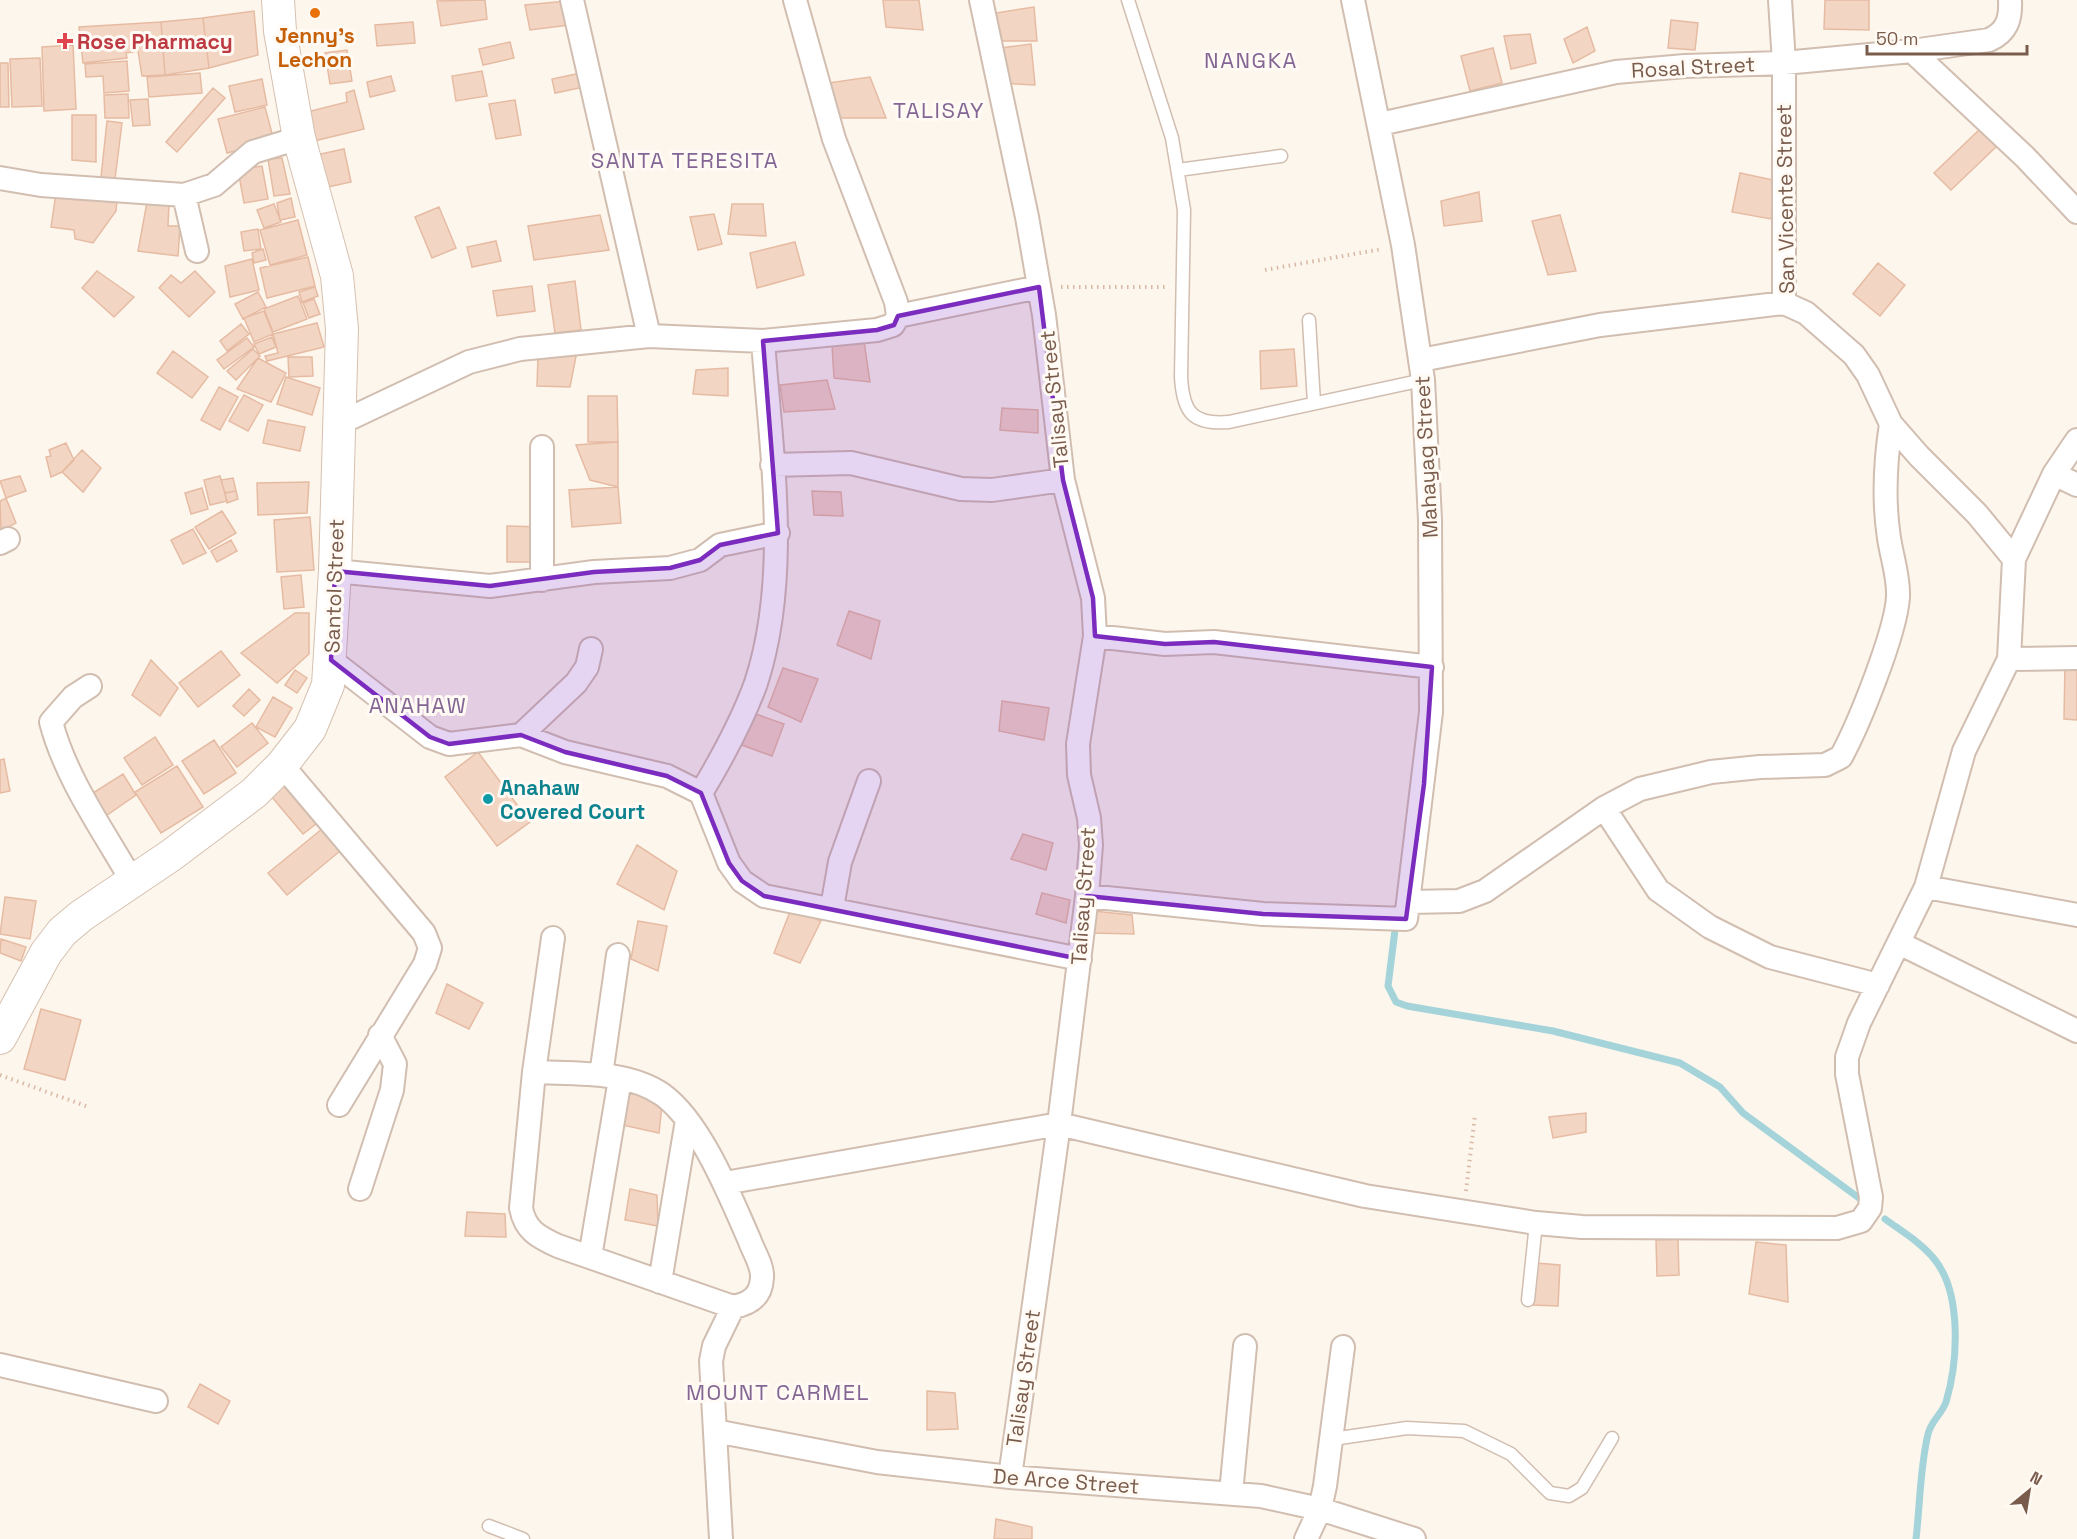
<svg xmlns="http://www.w3.org/2000/svg" width="2077" height="1539" font-family="'Space Grotesk',sans-serif">
<style>
.lines{fill:none;stroke-linecap:round;stroke-linejoin:round}
.stream{stroke:#a5d3da;stroke-width:7}
.building{fill:#f3d5c3;stroke:#e6bba3;stroke-width:1.5}
.lane-casing{stroke:#d1beb0;stroke-width:15}
.street-casing{stroke:#d1beb0;stroke-width:26}
.secondary-casing{stroke:#d6c0b0;stroke-width:34}
.path{stroke:#d9b8a5;stroke-width:4;stroke-dasharray:1.5 4.5;stroke-linecap:butt}
.lane{stroke:#fff;stroke-width:12}
.street{stroke:#fff;stroke-width:22}
.secondary{stroke:#fff;stroke-width:32}
.marked{fill:#7b2cbf;fill-opacity:0.2;stroke:#7b2cbf;stroke-width:4.5;stroke-linejoin:round}
.food-dot{fill:#e8710a;stroke:#fffaf3;stroke-width:2}
.health-dot{fill:#e0444e;stroke:#fffaf3;stroke-width:2}
.culture-dot{fill:#0f9aa8;stroke:#fffaf3;stroke-width:2}
.labels{text-anchor:middle;dominant-baseline:central;stroke-width:6;stroke-linejoin:round;paint-order:stroke}
.food-label{font-size:21px;font-weight:bold;fill:#c56008;stroke:#fffaf3}
.health-label{font-size:21px;font-weight:bold;fill:#be3a42;stroke:#fffaf3;text-anchor:start}
.street-label{font-size:21px;fill:#7a5c4d;stroke:#fffaf3}
.culture-label{font-size:21px;font-weight:bold;fill:#0d838f;stroke:#fffaf3;text-anchor:start}
.neighbourhood-label{font-size:22px;letter-spacing:1.5px;fill:#846695;stroke:#fffaf3}
</style>
<rect width="100%" height="100%" fill="#fdf6ec"/>
<g class="lines">
<!-- stream -->
<path class="stream" d="M1396 922 1388 986 1396 1002 1407 1006 1553 1031 1680 1063 1720 1087 1743 1113 1859 1198
M1885 1219C1901 1231 1922 1243 1935 1260 1962 1294 1958 1362 1946 1402 1942 1414 1931 1421 1928 1434 1920 1467 1920 1505 1916 1539"/>
</g>
<!-- building -->
<path class="building" d="M485 0 487 19 441 26 437 1Z
M883 0H919L923 30 886 27Z
M1825 0H1869V30L1824 29Z
M567 1 569 25 530 30 525 5Z
M1034 7 1037 41H1002L996 13Z
M254 11 258 55 209 68 203 18Z
M203 18 209 68 165 75 161 22Z
M1671 20 1698 23 1695 50 1668 48Z
M161 22 165 75 142 76 138 51 126 53 127 58 83 63 79 27Z
M413 22 415 43 377 46 375 25Z
M1587 27 1595 51 1573 63 1564 39Z
M1530 34 1536 63 1511 69 1504 36Z
M510 42 514 58 483 65 479 49Z
M1031 44 1035 85 1001 83 993 49Z
M73 45 76 109 44 111 42 47Z
M1493 48 1502 83 1470 91 1461 56Z
M347 50 352 81 330 84 325 53Z
M40 58 42 106 12 107 10 59Z
M127 61 129 91 104 93 103 76 86 77 85 64Z
M0 63H8L9 107H0Z
M482 71 487 96 456 101 452 76Z
M200 73 202 93 149 97 147 77Z
M581 73 584 87 555 93 552 79Z
M391 76 395 91 370 97 367 82Z
M870 77 886 118H839L828 83Z
M262 79 267 105 235 112 229 86Z
M213 88 225 98 177 152 166 142Z
M354 90 364 129 314 141 307 112 347 102 346 93Z
M128 94 129 118H105L104 95Z
M148 99 150 125 133 126 130 100Z
M515 100 521 135 496 139 489 104Z
M265 107 274 141 227 153 218 119Z
M72 115H96V162L72 160Z
M107 121 122 123 115 179 101 177Z
M1980 129 1997 146 1951 190 1934 173Z
M344 149 351 182 323 188 316 155Z
M282 158 290 194 274 196 268 159Z
M262 166 268 199 244 203 238 170Z
M1740 173 1778 181 1771 219 1732 212Z
M1479 192 1482 221 1444 226 1441 201Z
M56 193 117 200 116 211 93 243 75 239 74 230 51 227Z
M291 198 295 217 280 220 277 203Z
M147 202 169 204 168 226H180L178 256 138 251Z
M274 204 281 222 264 228 257 210Z
M732 204H763L766 236 728 234Z
M439 207 456 248 432 258 415 217Z
M714 214 722 244 698 250 690 217Z
M600 215 609 250 534 260 528 226Z
M1560 215 1576 271 1548 275 1532 221Z
M298 220 307 255 270 265 260 230Z
M258 229 261 249 244 251 241 232Z
M496 241 501 261 472 267 467 247Z
M795 242 804 275 757 288 750 253Z
M263 249 266 260 254 263 252 253Z
M308 257 315 286 267 298 260 268Z
M252 259 259 290 230 297 225 266Z
M1878 263 1905 285 1880 316 1853 294Z
M97 271 134 297 114 317 82 288Z
M195 271 215 292 189 317 159 288 171 275 181 283Z
M575 281 581 330 555 333 548 285Z
M532 286 535 311 497 316 493 291Z
M315 287 318 296 302 302 299 292Z
M258 292 266 307 243 319 235 304Z
M298 296 307 319 273 332 264 309Z
M314 299 320 314 309 318 303 303Z
M264 311 273 334 254 342 244 318Z
M317 323 324 347 267 361 265 356 278 353 273 334Z
M241 324 249 334 227 351 220 341Z
M272 337 276 347 259 354 254 344Z
M247 338 254 347 224 369 217 360Z
M864 341 870 382 834 378 832 345Z
M253 349 260 356 236 380 227 371Z
M1294 349 1297 386 1261 389 1260 351Z
M173 351 208 377 192 398 157 373Z
M577 351 570 387 537 386 538 355Z
M288 357H312L313 376 289 377Z
M258 358 286 373 271 402 237 389Z
M728 368V396L693 394 696 370Z
M286 377 320 388 312 415 277 404Z
M827 380 835 409 784 412 780 385Z
M219 387 238 397 220 430 201 420Z
M244 395 263 405 248 431 229 421Z
M588 396H617L618 442H588Z
M1002 408 1038 410V433L1000 430Z
M268 420 305 427 300 451 263 443Z
M618 442V487L590 480 576 445Z
M66 443 74 460 62 472 51 477 46 457 51 456 49 450Z
M82 450 101 468 83 492 62 472Z
M20 476 26 491 6 498 0 481Z
M220 476 227 501 210 505 204 480Z
M233 478 236 491 225 493 221 480Z
M309 482 307 513 258 515 257 483Z
M618 487 621 523 572 527 569 490Z
M202 488 208 509 191 514 185 493Z
M236 491 238 499 227 503 225 493Z
M812 491 841 492 843 516 814 515Z
M6 498 16 523 1 531 0 501Z
M222 511 236 533 209 549 195 527Z
M310 517 314 570 277 572 274 520Z
M507 526 542 527V562H507Z
M193 529 206 553 183 564 171 540Z
M231 540 237 551 217 562 211 551Z
M301 575 304 607 284 609 281 577Z
M849 611 880 621 871 659 837 645Z
M295 613H309V654L277 683 241 653Z
M221 651 240 675 198 707 179 683Z
M151 660 178 688 160 716 132 695Z
M2065 663H2077V720L2064 719Z
M783 668 818 679 801 722 768 707Z
M295 670 307 678 297 693 285 685Z
M249 689 260 700 244 716 233 706Z
M273 697 292 708 275 737 256 727Z
M1002 701 1049 708 1044 740 999 731Z
M753 713 784 724 772 756 739 744Z
M252 723 268 743 237 767 221 747Z
M155 737 173 765 142 785 124 758Z
M214 740 236 773 204 794 182 761Z
M478 752 530 822 497 846 445 777Z
M4 759 10 791 0 793V760Z
M177 766 203 807 161 833 135 792Z
M123 774 136 795 100 820 85 798Z
M282 776 320 821 303 834 266 790Z
M322 829 340 851 287 895 268 873Z
M1023 834 1053 843 1046 870 1011 859Z
M637 845 677 871 664 910 617 884Z
M1042 893 1070 900 1066 923 1036 914Z
M5 897 36 901 30 939 0 934Z
M791 909 821 921 800 963 774 953Z
M1093 911 1132 915 1134 934 1091 933Z
M638 921 667 926 658 971 631 959Z
M1 939 26 947 21 961 0 953Z
M447 984 483 1003 469 1029 436 1013Z
M41 1009 81 1020 65 1080 24 1069Z
M626 1090 662 1105 659 1133 618 1124Z
M1586 1113V1132L1553 1138 1549 1117Z
M630 1189 657 1195 658 1226 625 1220Z
M467 1212 505 1214 506 1237 465 1236Z
M1678 1239 1679 1275 1657 1276 1656 1240Z
M1756 1242 1786 1245 1788 1302 1749 1294Z
M1536 1263 1560 1265 1558 1306 1533 1305Z
M200 1384 230 1401 218 1424 188 1407Z
M927 1391 955 1393 958 1429 927 1430Z
M996 1519 1032 1527V1539H994Z"/>
<g class="lines">
<!-- lane casing -->
<g class="lane-casing">
<path id="lane" d="M1128 0 1172 138 1184 210 1181 377C1183 412 1192 425 1229 422L1423 380
M1178 170 1281 156
M1309 320 1314 403
M1528 1300 1536 1223
M1333 1439 1407 1428 1464 1431 1511 1454 1550 1493 1569 1496 1582 1488 1612 1438
M489 1526 523 1539"/>
</g>
<!-- street casing -->
<g class="street-casing">
<path id="street" d="M572 0 649 336
M981 0 1027 217 1044 315 1063 480 1093 598 1095 636 1078 744 1079 775 1089 818 1091 845 1087 896 1059 1124 1010 1477
M1780 0 1784 63V303
M1912 51 2025 157 2077 212
M1380 124 1616 72 1685 66 1784 63 1912 51 1989 40C2007 32 2011 19 2010 0
M0 178 41 185 184 195 214 185 253 152 299 138
M184 195 197 251
M1784 303 1806 313 1854 355 1868 375 1891 424 1919 456 1977 514 2014 559
M898 316 1039 287
M1421 360 1600 325 1784 303
M338 424 469 362 520 349 649 336 763 341 877 330 893 325 898 316 896 302 834 139 795 0
M772 465 851 463 961 489 992 490 1063 480
M2054 474 2077 485
M0 543 8 539
M335 571 490 586 594 572 670 568 700 560 720 545 778 533
M542 580V447
M1095 636 1165 644 1214 642 1432 667
M2009 659 2077 658
M331 660 430 737 449 744 521 735 565 752 667 776 701 793 729 863 742 881 764 896 1080 959
M90 686 73 697 51 722C66 779 103 830 132 881
M521 735 576 683 587 667 591 649
M282 765 424 933 430 948 425 964 339 1105
M701 793C722 758 742 722 756 683 791 576 771 451 763 341
M1604 808 1658 890 1710 927 1770 957 1878 985
M1926 887 2077 915
M1087 896 1263 914 1406 919 1431 712 1430 520 1423 380 1403 245 1353 0
M1408 902 1459 901 1485 891 1604 808 1640 789 1711 772 1760 767 1825 765 1841 757C1859 724 1896 632 1898 597 1899 577 1892 558 1889 538 1883 499 1885 463 1891 424
M832 908 840 862 869 781
M1899 943 2077 1031
M534 1072C575 1074 627 1070 663 1095 701 1123 730 1196 749 1239 753 1251 763 1265 762 1278 761 1296 750 1304 733 1307L558 1246C538 1237 525 1230 521 1208L534 1072 553 938
M601 1075 618 955
M725 1183 1059 1124 1365 1196 1536 1223 1582 1227 1837 1228 1861 1221 1870 1208 1871 1197 1847 1074V1057L1859 1023 1926 887 1964 751 2009 659 2014 559 2054 474 2077 440
M360 1189 392 1090 395 1064 380 1035
M590 1257 620 1079
M660 1282 687 1120
M0 1365 156 1401
M715 1431 877 1462 1010 1477 1261 1496 1320 1509 1414 1539
M1231 1493 1245 1346
M721 1539 711 1361 714 1346 733 1307
M1306 1539 1320 1509 1325 1486 1343 1347"/>
</g>
<!-- secondary casing -->
<g class="secondary-casing">
<path id="secondary" d="M0 1038 46 953 62 932 81 916 170 856 254 793 282 765 310 729 328 685 335 571 342 329 337 276 299 138 280 31 278 0"/>
</g>
<!-- path -->
<path class="path" d="M1265 270 1382 249
M1061 287H1167
M0 1075 86 1106
M1466 1191 1475 1115"/>
<!-- lane -->
<use href="#lane" class="lane"/>
<!-- street -->
<use href="#street" class="street"/>
<!-- secondary -->
<use href="#secondary" class="secondary"/>
</g>
<!-- marked area -->
<path class="marked" d="M1039 287 1063 480 1093 598 1095 636 1165 644 1214 642 1432 667 1424 784 1406 919 1263 914 1087 896 1080 959 764 896 742 881 729 863 701 793 667 776 565 752 521 735 449 744 430 737 331 660 335 571 490 586 594 572 670 568 700 560 720 545 778 533 763 341 877 330 894 325 898 316Z"/>
<!-- markers -->
<circle class="food-dot" cx="315" cy="13" r="6"/>
<path class="health-dot" d="M62 32h6v6h6v6h-6v6h-6v-6h-6v-6h6z"/>
<circle class="culture-dot" cx="488" cy="799" r="6"/>
<g class="labels">
<!-- food labels -->
<g class="food-label">
<text x="315" y="35">Jenny's<tspan x="315" dy="24">Lechon</tspan></text>
</g>
<!-- health labels -->
<g class="health-label">
<text x="77" y="41">Rose Pharmacy</text>
</g>
<!-- street labels -->
<g class="street-label">
<text transform="translate(1693 67) rotate(-3)">Rosal Street</text>
<text transform="translate(1785 199) rotate(-91)">San Vicente Street</text>
<text transform="translate(1054 399) rotate(-96)">Talisay Street</text>
<text transform="translate(1426 457) rotate(-93)">Mahayag Street</text>
<text transform="translate(334 586) rotate(-88)">Santol Street</text>
<text transform="translate(1083 896) rotate(-86)">Talisay Street</text>
<text transform="translate(1023 1378) rotate(-82)">Talisay Street</text>
<text transform="translate(1066 1481) rotate(4)">De Arce Street</text>
</g>
<!-- culture labels -->
<g class="culture-label">
<text x="500" y="787">Anahaw<tspan x="500" dy="24">Covered Court</tspan></text>
</g>
<!-- neighbourhood labels -->
<g class="neighbourhood-label">
<text x="1251" y="60">NANGKA</text>
<text x="939" y="110">TALISAY</text>
<text x="685" y="160">SANTA TERESITA</text>
<text x="418" y="705">ANAHAW</text>
<text x="778" y="1392">MOUNT CARMEL</text>
</g>
</g>
<!-- north arrow -->
<g transform="translate(2029 1491) rotate(30)" stroke="#fffaf3" stroke-width="4.5" paint-order="stroke">
<path d="M0-4.5L10 22L0 15L-10 22Z" fill="#7a5c4d"/>
<text y="-9" font-size="16" font-weight="bold" text-anchor="middle" fill="#7a5c4d">N</text>
</g>
<!-- scale -->
<path d="M1867 45v9h160v-9" fill="none" stroke="#7a5c4d" stroke-width="3"/>
<text x="1876" y="45" font-size="18" fill="#7a5c4d" stroke="#fffaf3" stroke-width="4.5" paint-order="stroke">50 m</text>
</svg>
